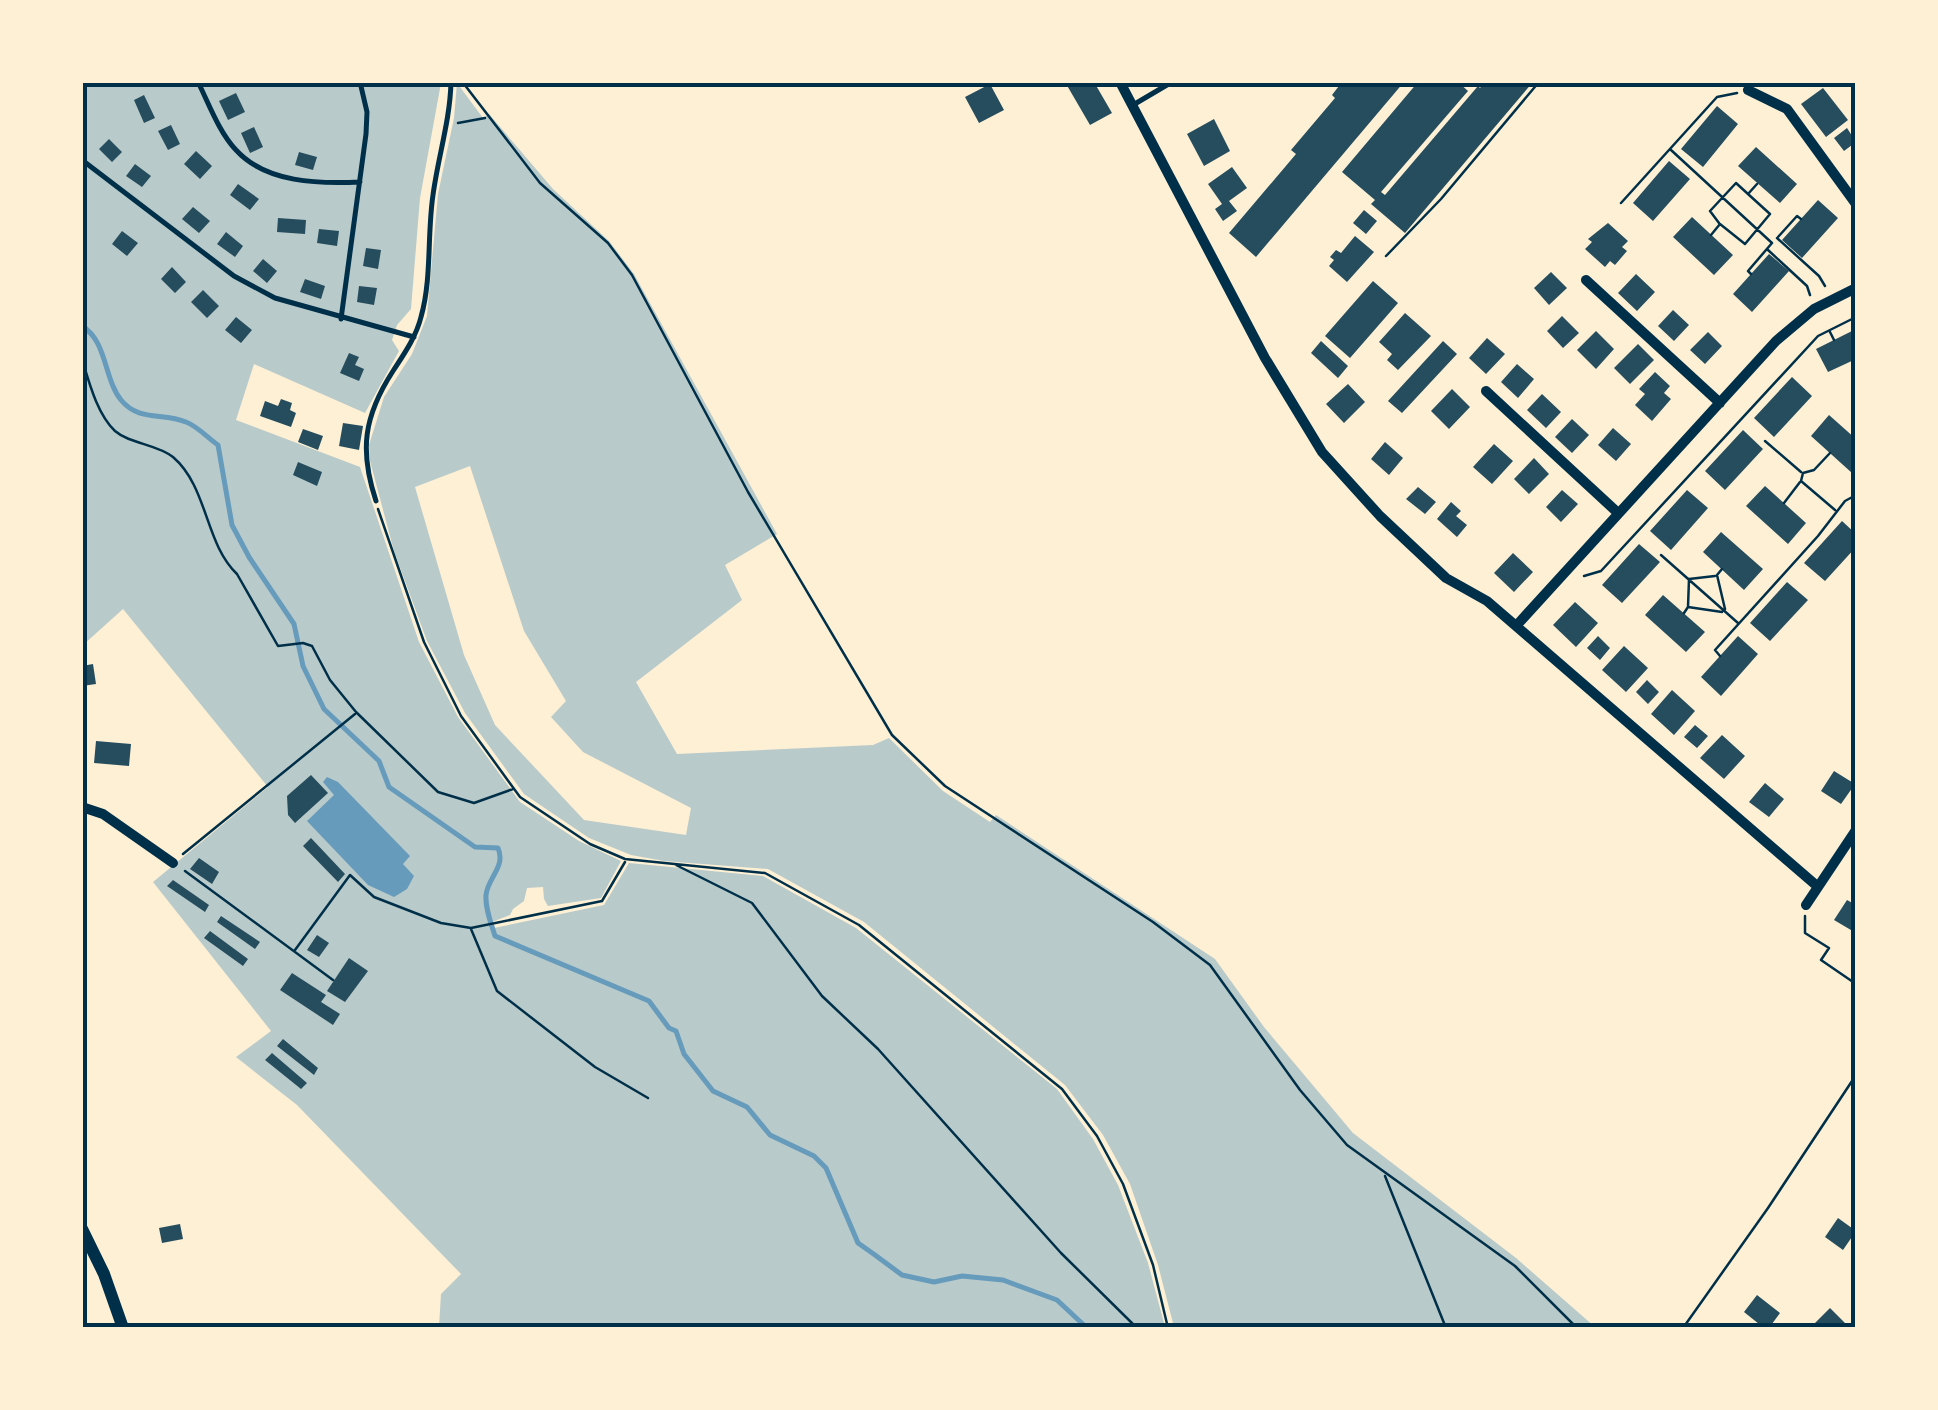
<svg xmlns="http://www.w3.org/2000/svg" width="1938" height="1410" font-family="'Nunito Sans',sans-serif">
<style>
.green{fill:#b9caca;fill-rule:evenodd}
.water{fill:#669bbc}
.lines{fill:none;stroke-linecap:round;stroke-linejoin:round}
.stream{stroke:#669bbc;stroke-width:5}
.building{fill:#264d5e}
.path{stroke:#003049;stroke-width:2.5}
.service{stroke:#003049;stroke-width:5}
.minor{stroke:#003049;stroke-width:10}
.tertiary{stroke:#003049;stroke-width:12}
.neatline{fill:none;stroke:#003049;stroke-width:4}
</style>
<rect width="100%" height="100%" fill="#fdf0d5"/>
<!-- green -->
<path class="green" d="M83 83H441L420 198 411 309 397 325 392 340 399 351 365 413 254 364 236 420 360 467 419 642 458 717 520 802 579 841 621 861 601 898 548 906 544 899 543 887 527 888 524 901 513 909 510 915 492 922 494 928 604 905 629 863 763 876 856 928 1057 1089 1093 1139 1118 1185 1148 1263 1165 1327H439L441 1294 461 1274 297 1105 236 1057 271 1031 153 882 268 787 123 609 83 645Z
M457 83 483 118 489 114 553 189 609 241 634 274 777 534 725 565 742 600 636 682 677 754 873 745 889 738 943 791 990 822 996 815 1215 959 1264 1027 1353 1133 1516 1258 1595 1327H1174L1158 1265 1130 1184 1103 1135 1065 1085 864 922 768 869 664 861 631 855 589 838 524 794 465 713 427 641 394 551 370 461 369 445 384 397 412 354 427 316 438 194 454 118ZM470 466 524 631 566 701 551 717 583 752 691 808 686 835 584 820 495 725 464 655 415 487Z"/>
<!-- water -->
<path class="water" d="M327 777 338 782 410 856 403 864 414 876 407 889 394 897 368 885 307 821 334 795 323 782Z"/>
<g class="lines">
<!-- stream -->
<path class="stream" d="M82 326C107 341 104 379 121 400 139 422 163 412 186 422 197 426 208 438 218 445L232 525 249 557 294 624 303 666 324 709 379 761 389 787 475 847 498 848C506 867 488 877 486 895 485 908 491 923 495 936L649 1001 669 1028 676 1031 684 1054 713 1091 747 1107 770 1135 814 1156 826 1168 858 1243 875 1255 902 1275 934 1282 962 1276 1003 1280 1057 1300 1087 1328"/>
</g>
<!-- building -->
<path class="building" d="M1065 82H1094L1112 113 1090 125Z
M1342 82H1404L1256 257 1229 233 1296 154 1291 150 1335 98 1332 95Z
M1418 82H1458L1468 91 1381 192 1385 195 1478 86 1480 88 1485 82H1533L1405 233 1371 204 1375 200 1342 172Z
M990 84 1004 110 979 123 965 97Z
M1823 88 1848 120 1826 137 1801 104Z
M236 93 245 112 228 120 219 101Z
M144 95 155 118 144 123 134 100Z
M1717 106 1738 124 1703 167 1681 149Z
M1214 119 1230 151 1204 166 1187 134Z
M171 125 180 144 168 150 158 131Z
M254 127 263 147 250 153 241 133Z
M1847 128 1856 142 1844 151 1834 138Z
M109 139 122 152 112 162 99 149Z
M1756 147 1797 184 1780 203 1738 166Z
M196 151 212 166 200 179 184 164Z
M299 152 317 157 313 170 295 165Z
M1669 161 1690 179 1653 221 1633 203Z
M135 164 151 176 142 187 126 176Z
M1232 167 1247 188 1229 201 1237 211 1223 221 1215 209 1222 204 1208 184Z
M238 184 259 199 250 210 230 195Z
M1818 200 1838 218 1802 258 1782 240Z
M193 207 210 221 199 233 182 219Z
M1364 210 1377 221 1366 234 1353 223Z
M1692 217 1733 255 1714 275 1673 237Z
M278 218 306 220 305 234 277 232Z
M1608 223 1628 241 1622 247 1627 251 1615 265 1610 261 1605 267 1585 249 1592 242 1588 239Z
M319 229 339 231 337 246 317 243Z
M122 231 138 243 127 256 112 244Z
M226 232 243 246 235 257 217 244Z
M1355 236 1374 252 1347 282 1329 266 1334 260 1330 257 1336 250 1341 253Z
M366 248 381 250 378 269 363 266Z
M1769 254 1789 271 1752 312 1733 294Z
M263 259 277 271 267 283 253 271Z
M172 267 186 282 175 293 161 279Z
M1551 272 1567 288 1549 305 1534 288Z
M1636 274 1655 292 1637 311 1618 293Z
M305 279 325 286 321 299 300 292Z
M1373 281 1398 303 1350 358 1325 336Z
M359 286 377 288 374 305 357 302Z
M203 290 219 306 207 318 191 302Z
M1673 310 1689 325 1674 341 1658 326Z
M1405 313 1431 336 1398 370 1387 360 1392 354 1379 342Z
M1562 316 1579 333 1563 348 1547 331Z
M236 317 252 330 241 343 225 330Z
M1596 331 1614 349 1596 369 1577 350Z
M1852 331 1856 339V359L1828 372 1816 349Z
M1708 332 1722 346 1705 364 1690 350Z
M1487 338 1505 354 1486 374 1469 358Z
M1321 341 1348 366 1338 378 1311 353Z
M1443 341 1457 354 1402 413 1388 401Z
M1638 344 1654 360 1630 384 1614 368Z
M349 353 359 357 355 365 364 369 359 381 340 373Z
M1517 364 1534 379 1518 398 1501 382Z
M1655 372 1670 386 1664 393 1671 399 1652 421 1635 405 1645 394 1639 389Z
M1792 377 1812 396 1774 437 1754 418Z
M1348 384 1365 402 1344 423 1326 404Z
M1452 389 1470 407 1449 429 1431 411Z
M1542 394 1561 412 1546 428 1527 410Z
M281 399 292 403 290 410 296 413 291 427 260 416 265 401 278 406Z
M1829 415 1856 439V470L1852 473 1811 436Z
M1572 419 1589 435 1572 453 1555 437Z
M343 423 363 426 359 450 339 446Z
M1613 428 1631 444 1616 461 1598 445Z
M303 429 323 436 318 450 298 442Z
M1743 430 1763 449 1725 490 1705 471Z
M1385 442 1403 458 1389 475 1371 459Z
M1494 444 1513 461 1492 484 1473 467Z
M1534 458 1549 474 1529 494 1514 479Z
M298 462 322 472 317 486 293 475Z
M1765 486 1806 523 1788 544 1746 506Z
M1418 487 1436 502 1425 514 1406 499Z
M1562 490 1578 504 1561 522 1546 507Z
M1687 490 1708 508 1671 550 1650 531Z
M1451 502 1461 511 1456 516 1467 525 1457 537 1437 519Z
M1842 521 1856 534V547L1825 581 1804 563Z
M1721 532 1763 569 1744 590 1703 552Z
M1639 544 1660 562 1622 603 1602 585Z
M1513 553 1533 572 1514 592 1494 573Z
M1787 582 1808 600 1770 641 1750 623Z
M1663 595 1705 632 1686 652 1645 615Z
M1575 602 1598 623 1576 647 1553 625Z
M1598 636 1610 648 1600 660 1587 648Z
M1738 636 1758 654 1721 696 1701 677Z
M1624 646 1648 668 1626 692 1602 670Z
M93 664 96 684 82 686V666Z
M1647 680 1659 692 1648 704 1636 692Z
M1672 690 1695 711 1674 735 1651 714Z
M1695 725 1708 736 1697 748 1684 737Z
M1722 735 1745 756 1724 779 1700 758Z
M96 741 131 744 129 766 94 763Z
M1834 771 1855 784 1841 804 1821 791Z
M311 775 328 793 295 823 288 815 287 796Z
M1765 783 1784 799 1769 817 1749 802Z
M311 838 345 874 338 882 303 846Z
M199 858 219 872 212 884 190 869Z
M173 880 209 905 205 912 167 886Z
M1847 900 1856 905V933L1834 920Z
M221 916 260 942 255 949 217 922Z
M210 931 248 959 243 966 204 938Z
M317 935 329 943 319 957 307 950Z
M349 958 368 971 345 1002 327 991Z
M292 973 326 995 321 1002 340 1014 333 1025 280 990Z
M283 1039 318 1068 314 1075 277 1046Z
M272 1053 307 1083 301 1089 265 1060Z
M1838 1218 1856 1231 1843 1250 1825 1237Z
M180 1224 183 1239 162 1243 159 1228Z
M1757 1295 1780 1313 1769 1328H1764L1744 1312Z
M1830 1308 1846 1324 1842 1328H1816L1813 1325Z"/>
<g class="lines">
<!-- path -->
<path class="path" d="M464 84 540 183 608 243 632 275 748 492 892 735 945 786 1153 922 1210 965 1300 1090 1347 1145 1515 1266 1577 1328
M458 123 485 118
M1671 150 1772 243
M1621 203 1717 97 1737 93
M1719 223 1710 211 1736 183 1748 194 1757 184
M1711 235 1720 224 1745 244 1770 214 1748 194
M1778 237 1797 216 1801 219
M1777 238 1819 276 1825 286
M1768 250 1807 286 1810 295
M1386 256 1441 199 1539 82
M1751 274 1748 271 1772 243
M1830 332 1834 340
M82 359C89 382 97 414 115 431 130 444 157 444 173 457 208 487 205 544 237 574L278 646 303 643 312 646 330 680 356 712 438 792 474 803 513 789
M1765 441 1801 472
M1830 453 1814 470 1803 473 1801 481 1835 510
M1784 503 1800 482
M378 509 424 642 461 716 520 797 590 844 625 859 765 873 859 925 1062 1089 1097 1136 1123 1184 1153 1265 1168 1328
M1661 555 1738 623
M1722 569 1717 575 1725 609
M1584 576 1601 571 1818 336 1856 317
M1688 607 1722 612
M1684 613 1688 607 1689 579 1715 576
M1720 656 1715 650 1818 536 1845 501 1856 495
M183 854 355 714
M676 865 752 903 822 996 878 1049 1061 1253 1137 1328
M185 871 333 980
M1805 916V933L1829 948 1821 960 1856 984
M471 929 497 991 595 1067 648 1098
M295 950 350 875 374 897 441 923 471 928 602 901 625 862
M1385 1176 1446 1328
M1683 1328 1768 1208 1856 1075"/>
<!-- service -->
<path class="service" d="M198 82C209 104 219 132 236 150 266 183 319 184 360 182
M1133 105 1172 82
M82 160 234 276 275 298 414 337
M341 319 366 134 367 112 360 82
M376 501C359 450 364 416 393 371 404 354 416 337 421 317 432 278 427 235 433 195 438 157 450 121 451 82"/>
<!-- minor -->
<path class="minor" d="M1120 82 1265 358 1322 452 1380 516 1446 578 1487 601 1817 886
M1748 90 1787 109 1856 204
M1586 280 1720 403
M1486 391 1618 513
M1516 626 1776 341 1814 309 1856 288
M82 807 103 814 173 863
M1806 905 1856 830"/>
<!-- tertiary -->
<path class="tertiary" d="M82 1229 104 1274 123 1328"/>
</g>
<!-- border -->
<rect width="1938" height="1410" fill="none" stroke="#fdf0d5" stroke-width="170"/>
<rect x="85" y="85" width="1768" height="1240" class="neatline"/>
</svg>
